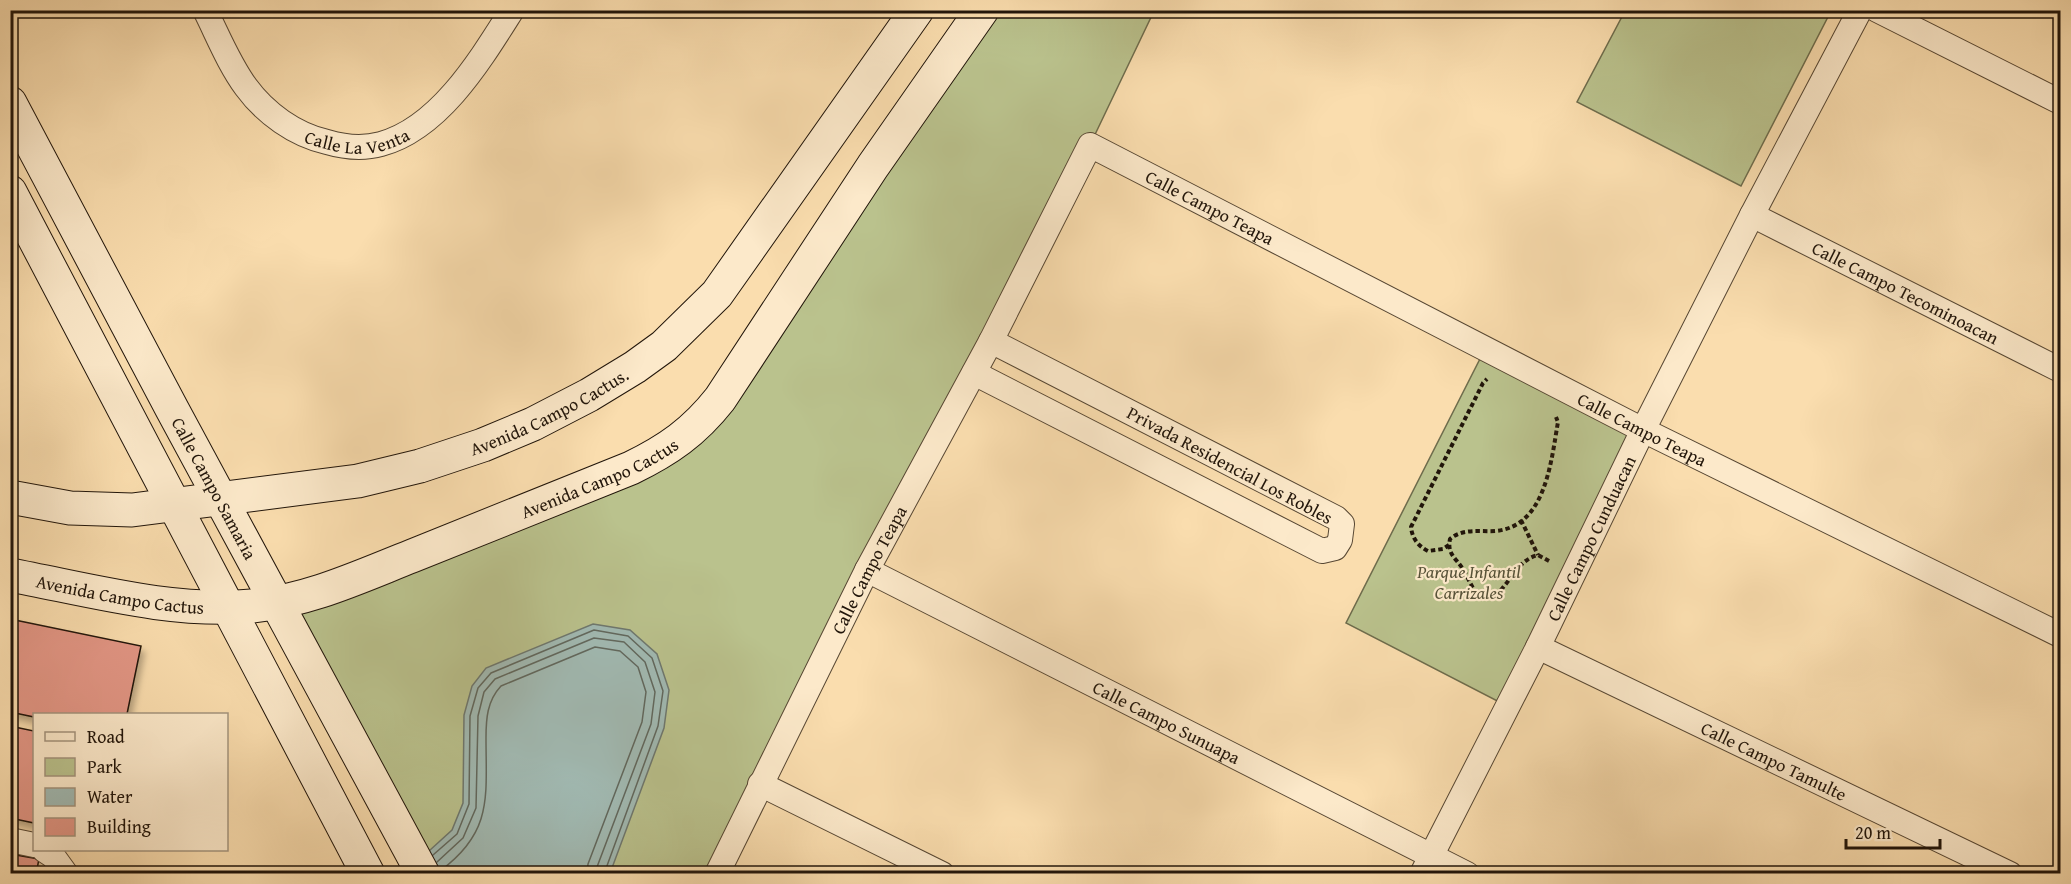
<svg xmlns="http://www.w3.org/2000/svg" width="2071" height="884" font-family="'Gentium Book Plus',serif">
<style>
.green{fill:#bac28d;stroke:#6e6c4c;stroke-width:1.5}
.water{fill:#a1bab3;stroke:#6e786f;stroke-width:1.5}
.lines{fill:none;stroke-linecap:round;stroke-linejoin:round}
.shore{stroke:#61685e;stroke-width:1.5}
.building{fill:#e29685;stroke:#21150a;stroke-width:1.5;filter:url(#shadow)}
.street-casing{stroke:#574733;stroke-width:26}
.secondary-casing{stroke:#21150a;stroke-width:35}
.path{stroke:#21150a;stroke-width:4;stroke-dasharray:4.5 3;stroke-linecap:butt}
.street{stroke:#fce9ca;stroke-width:24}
.secondary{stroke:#fce9ca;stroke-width:33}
.labels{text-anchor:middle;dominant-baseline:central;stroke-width:4.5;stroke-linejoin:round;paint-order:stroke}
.street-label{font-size:18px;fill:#21150a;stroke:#fce9ca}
.park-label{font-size:18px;font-style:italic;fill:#575238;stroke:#fce9ca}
</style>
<defs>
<filter id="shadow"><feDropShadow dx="3.5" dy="6" stdDeviation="3" flood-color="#0004"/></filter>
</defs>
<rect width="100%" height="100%" fill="#faddae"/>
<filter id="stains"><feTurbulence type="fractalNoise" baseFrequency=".00333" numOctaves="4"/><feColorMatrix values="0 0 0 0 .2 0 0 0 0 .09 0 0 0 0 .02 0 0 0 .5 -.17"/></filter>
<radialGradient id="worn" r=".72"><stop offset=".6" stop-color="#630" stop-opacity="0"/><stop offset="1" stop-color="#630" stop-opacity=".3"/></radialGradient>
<!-- green -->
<path class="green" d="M982 11H1154L1090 145 717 873H422L277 602 665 451Z
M1625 11H1831L1741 186 1577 102Z
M1485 349 1643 430 1507 706 1346 623Z"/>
<!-- water -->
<path class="water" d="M593 624 630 630 657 654 669 690 664 728 612 868 608 873 396 874 429 851 452 830 463 803 464 715 472 686 486 668Z"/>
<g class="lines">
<!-- shore -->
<path class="shore" d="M433 855 457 834 469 804 470 716 478 688 491 673 594 630 628 636 652 658 663 691 658 726 604 874
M437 862 463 838 476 808 478 716 484 692 495 679 594 638 624 642 645 662 655 692 651 724 597 867 596 874
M440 871C493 832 486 797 486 738 486 719 487 701 501 686L595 647 620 651 638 667 646 692 642 722 588 864 587 874"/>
</g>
<!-- building -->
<path class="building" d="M10 619 141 646 127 714H34V717L10 712Z
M10 726 34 731V823L10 818Z
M10 854 39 859 36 874H10Z"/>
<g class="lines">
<!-- street casing -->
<g class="street-casing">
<g id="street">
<path id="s1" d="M205 10C218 36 229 64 246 87 265 113 295 135 327 142 344 147 363 149 381 144 440 128 481 59 512 10"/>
<path d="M1877 10 2060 102"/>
<path id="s2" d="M1752 215 2060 370"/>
<path d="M974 373 1322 551 1335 548 1340 540 1342 524 1336 518 991 341"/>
<path id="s3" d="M867 570 1467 874"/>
<path id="s4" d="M1538 647 2010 874"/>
<path d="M760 784 942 874"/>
<path d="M10 840 34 845"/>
<path d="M44 850 53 856 66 874"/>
<path id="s5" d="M717 874 867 570 991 341 1090 145 1643 430 2060 635"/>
<path id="s6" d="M1422 874 1538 647 1643 430 1752 215 1860 10"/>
</g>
</g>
<!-- secondary casing -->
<g class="secondary-casing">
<g id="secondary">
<path id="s7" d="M10 103 172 409 423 874"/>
<path d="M10 192 368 874"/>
<path id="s8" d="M10 497 70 508 132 510 358 481 420 466 483 445 533 424 589 395 635 367 664 346 717 294 917 10"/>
<path id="s9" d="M10 575C90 590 171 613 252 606 308 601 361 576 412 556 485 527 558 498 631 468 668 450 694 432 720 399L873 166 982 10"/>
</g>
</g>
<!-- path -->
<path class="path" d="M1521 520 1538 555
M1449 545 1443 549 1428 551C1418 546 1412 538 1411 527L1483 383 1487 379
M1549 561 1538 555C1518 560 1511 581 1497 594 1473 602 1472 583 1463 569 1455 557 1447 554 1450 539 1463 528 1479 532 1495 531 1546 527 1551 461 1558 422L1556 417"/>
<!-- street -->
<use href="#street" class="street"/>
<!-- secondary -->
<use href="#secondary" class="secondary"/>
</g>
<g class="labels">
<!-- street labels -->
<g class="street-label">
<text stroke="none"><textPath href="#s1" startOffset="218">Calle La Venta</textPath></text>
<text stroke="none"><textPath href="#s5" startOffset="954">Calle Campo Teapa</textPath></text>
<text stroke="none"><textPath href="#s2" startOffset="172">Calle Campo Tecominoacan</textPath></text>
<text stroke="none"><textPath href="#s8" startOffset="555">Avenida Campo Cactus.</textPath></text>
<text stroke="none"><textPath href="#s5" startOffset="1440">Calle Campo Teapa</textPath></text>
<text transform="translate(1230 465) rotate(28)">Privada Residencial Los Robles</text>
<text stroke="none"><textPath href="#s9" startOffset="616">Avenida Campo Cactus</textPath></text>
<text stroke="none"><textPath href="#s7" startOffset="436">Calle Campo Samaria</textPath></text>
<text stroke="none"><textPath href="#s6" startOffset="376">Calle Campo Cunduacan</textPath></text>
<text stroke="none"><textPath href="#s5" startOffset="340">Calle Campo Teapa</textPath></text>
<text stroke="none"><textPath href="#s9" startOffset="112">Avenida Campo Cactus</textPath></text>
<text stroke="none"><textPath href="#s3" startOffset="336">Calle Campo Sunuapa</textPath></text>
<text stroke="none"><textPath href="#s4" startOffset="262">Calle Campo Tamulte</textPath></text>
</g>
<!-- park labels -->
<g class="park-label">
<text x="1469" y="571">Parque Infantil<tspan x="1469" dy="21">Carrizales</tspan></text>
</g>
</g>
<!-- margin -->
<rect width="2071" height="884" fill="none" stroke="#faddae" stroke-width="36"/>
<rect x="12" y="12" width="2047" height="860" fill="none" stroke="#21150a" stroke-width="3"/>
<rect x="18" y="18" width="2035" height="848" fill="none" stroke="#21150a" stroke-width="1.5"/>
<!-- legend -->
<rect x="33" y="713" width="195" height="138" fill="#fce9ca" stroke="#a4947d" stroke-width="1.5"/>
<rect x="45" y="732" width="30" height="9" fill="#fce9ca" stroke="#a4947d" stroke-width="1.5"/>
<text x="87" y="743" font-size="18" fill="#21150a">Road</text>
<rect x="45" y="758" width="30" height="18" fill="#bac28d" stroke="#a4947d" stroke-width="1.5"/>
<text x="87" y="773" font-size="18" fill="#21150a">Park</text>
<rect x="45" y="788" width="30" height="18" fill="#a1bab3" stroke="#a4947d" stroke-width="1.5"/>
<text x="87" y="803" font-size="18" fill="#21150a">Water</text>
<rect x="45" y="818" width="30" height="18" fill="#e29685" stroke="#a4947d" stroke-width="1.5"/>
<text x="87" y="833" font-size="18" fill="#21150a">Building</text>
<!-- scale -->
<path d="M1846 839v9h94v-9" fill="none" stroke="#21150a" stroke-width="3"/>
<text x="1855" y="839" font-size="18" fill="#21150a" stroke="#fce9ca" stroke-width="4.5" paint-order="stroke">20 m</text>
<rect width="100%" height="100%" filter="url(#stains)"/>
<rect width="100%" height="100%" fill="url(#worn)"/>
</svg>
